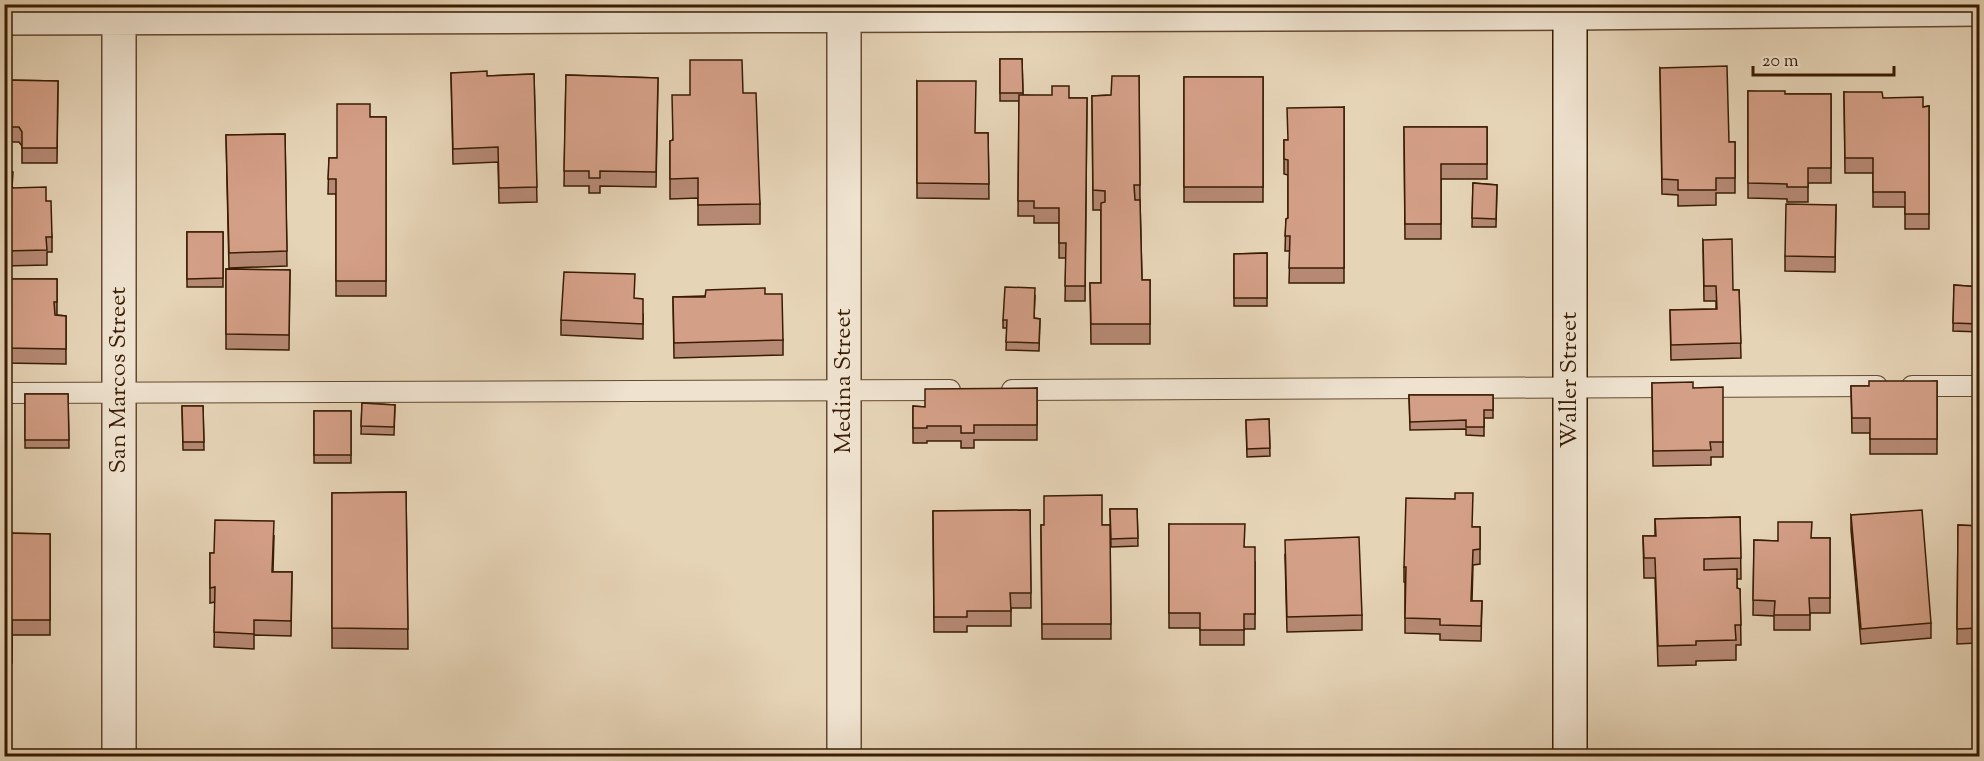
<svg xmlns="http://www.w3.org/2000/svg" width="1984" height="761" font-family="'Sorts Mill Goudy',serif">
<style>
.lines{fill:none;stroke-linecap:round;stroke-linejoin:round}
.lane-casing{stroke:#644a30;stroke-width:22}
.street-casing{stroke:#644a30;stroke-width:36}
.secondary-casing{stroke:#391c03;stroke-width:36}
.lane{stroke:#efe3d0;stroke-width:20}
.street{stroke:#efe3d0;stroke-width:33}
.secondary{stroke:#efe3d0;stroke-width:33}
.wall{fill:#b68974;stroke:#391c03;stroke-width:1.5}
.building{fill:#d49f87;stroke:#391c03;stroke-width:1.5}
.labels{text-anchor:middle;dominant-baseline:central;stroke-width:5;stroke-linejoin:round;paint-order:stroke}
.street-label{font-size:24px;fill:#391c03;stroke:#efe3d0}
</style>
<rect width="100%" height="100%" fill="#e6d4b7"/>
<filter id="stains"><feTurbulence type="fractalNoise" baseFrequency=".00333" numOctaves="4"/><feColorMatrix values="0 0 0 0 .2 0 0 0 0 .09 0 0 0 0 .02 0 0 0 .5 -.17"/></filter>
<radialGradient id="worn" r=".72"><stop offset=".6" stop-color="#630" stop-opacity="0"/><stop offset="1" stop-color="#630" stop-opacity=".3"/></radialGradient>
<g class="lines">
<!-- lane casing -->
<g class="lane-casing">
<path id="lane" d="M1912 386H1980
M1012 390 1877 386
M4 393 950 390"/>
</g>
<!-- street casing -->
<g class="street-casing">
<path id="street" d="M119 4V756
M844 4V756
M4 18 1570 13 1980 9"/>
</g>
<!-- secondary casing -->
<g class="secondary-casing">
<path id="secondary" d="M1570 4V756"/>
</g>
<!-- lane -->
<use href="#lane" class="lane"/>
<!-- street -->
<use href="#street" class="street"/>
<!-- secondary -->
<use href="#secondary" class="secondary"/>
</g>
<!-- wall -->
<path class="wall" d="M1000 59H1022L1023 95 1069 98H1087L1085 301H1065L1066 258H1059V223H1034V216H1018L1019 101H1000Z
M1660 68 1729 142H1735V193H1716V205L1678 206V195L1662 194Z
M451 73 487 76 534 74 537 202 499 203 498 162 453 164Z
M566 75 658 78 656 187 600 186V193H589V186H564Z
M1139 76 1140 200 1142 280H1150V344H1091L1090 283H1101V210H1093L1092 96 1111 95Z
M1184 77H1263V202H1184Z
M4 80 58 81 57 163H22V146L19 142H4Z
M917 81 975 133H988L989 199 917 198Z
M1748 91 1785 94H1831V183H1808V202H1787V199L1748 198Z
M1844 92 1883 98 1923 107 1929 106V229H1905V207H1873V173H1845Z
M743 93 760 204V224L698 225V198L670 199V141H672L690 95Z
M1344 107V283H1289L1290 251H1285L1286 219 1288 218V175L1284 174V140H1288Z
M370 117H386V296H336V194H328L329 158H337Z
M1404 127H1487V179H1441V239H1405Z
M285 134 287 266 229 268 226 135Z
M4 172 13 188 46 201 52 237V252H47V265L4 266Z
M1473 183 1497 185 1496 227H1472Z
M1836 205 1835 272 1785 271V256Z
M187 232H223V287H187Z
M1703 240 1733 290H1739L1741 358 1671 360 1670 310 1716 309V301H1704Z
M1267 253V306H1234V254Z
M226 269 290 270 289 350 226 349Z
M4 279H57V315L66 316V364L4 363Z
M1954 285 1980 287V332L1953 331Z
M765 294 783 340V355L674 358 673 297Z
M1035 296 1034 318 1040 319 1039 351 1006 350 1007 328H1003V320Z
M643 314V339L561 335V320Z
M1937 381V454H1870V433H1852L1851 386H1869Z
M1652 383 1693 388 1723 442V457H1711V465L1653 466Z
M1037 388V440H974V448H961V441H927V443H913V406L925 407Z
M25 394H68L69 448H25Z
M1409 395H1493V418H1484V436L1466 435V429L1410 430Z
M362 403 395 405 394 435 361 434Z
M182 406H203L204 450H183Z
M314 411H351V463H314Z
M1269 419 1270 456 1247 457 1246 420Z
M406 492 408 649 332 648V493Z
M1110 509H1137L1138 546 1111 547Z
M1030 510 1031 608H1011V626H967V632H934L933 511Z
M1851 515 1931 623V638L1861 644 1851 530Z
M1740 517 1741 579H1737V588L1740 589 1741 645H1736V660L1696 661V665L1658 666 1655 578H1644L1643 536H1655V519Z
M1169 524 1244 547 1255 562V629H1244V645H1200V628H1169Z
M1041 525H1110L1111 639H1042Z
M1958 525 1980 526V656H1977V643L1957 644Z
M1472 527H1480V564L1473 565 1472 601H1482L1481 641 1440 640V634L1405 633V582H1404V567Z
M4 533 50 534V635H12V663H4Z
M274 536 273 572H292L291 636 254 635V649L214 647 215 602 210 603V553H214Z
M1812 538H1830V613H1810V630H1774V616L1753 615 1754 540 1778 541Z
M1285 555 1362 615V630L1287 632Z"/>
<!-- building -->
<path class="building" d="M1000 59H1022L1023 93H1000Z
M690 60H742L743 93H756L760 204 698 205V178L670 179V141L673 140 672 95H690Z
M1727 66 1729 142H1735V178H1716V190H1678V180L1662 179 1660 68Z
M487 71V76L534 74 537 187 499 188 498 147 453 149 451 73Z
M566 75 658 78 656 172 600 171V178H589V171H564Z
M1112 76H1139L1140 185H1134L1135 200H1140L1142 280H1150V324H1091L1090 283H1101V203L1105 202V191L1093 190 1092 96 1111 95Z
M1184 77H1263V187H1184Z
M4 80 58 81 57 148H22V132L19 127H4Z
M917 81H976L975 133H988L989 184 917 183Z
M1052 86H1069V98H1087L1085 286H1065L1066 243H1059V208H1034V201H1018L1019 95H1052Z
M1748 91H1785V94H1831V168H1808V187H1787V184L1748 183Z
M1844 92H1882L1883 98 1923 97V107L1929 106V214H1905V192H1873V158H1845Z
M337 104H370V117H386V281H336V179H328L329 158H337Z
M1344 107V268H1289L1290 236H1285L1286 219 1288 218V160L1284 159V140H1288L1287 108Z
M1404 127H1487V164H1441V224H1405Z
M285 134 287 251 229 253 226 135Z
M4 172H13L12 188 46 187V201H51L52 237H46L47 250 4 251Z
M1473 183 1497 185 1496 219 1472 218Z
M1786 204 1836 205 1835 257 1785 256Z
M187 232H223V278L187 279Z
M1732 239 1733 290H1739L1741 343 1671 345 1670 310 1717 309 1716 286H1704L1703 240Z
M1267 253V298H1234V254Z
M226 269 290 270 289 335 226 334Z
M564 272 635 274 634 298 643 299V324L561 320Z
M4 279H57V302H54L55 315 66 316V349L4 348Z
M1954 285 1980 287V324L1953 323Z
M1005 287 1035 288 1034 318 1040 319 1039 343 1006 342 1007 320H1003Z
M765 288V294H782L783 340 674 343 673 297H705L706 290Z
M1869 381H1937V439H1870V418H1852L1851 386H1869Z
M1693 382V388L1723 387V442H1710L1711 450 1653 451 1652 383Z
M1037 388V425H974V433H961V426H927V428H913V406L925 407V389Z
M25 394H68L69 440H25Z
M1409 395H1493V410H1484V427H1466V420L1410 422Z
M362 403 395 405 394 427 361 426Z
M182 406H203L204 442H183Z
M314 411H351V455H314Z
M1269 419 1270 448 1247 449 1246 420Z
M406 492 408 629 332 628V493Z
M1455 493H1473L1472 527H1480V549L1473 550 1471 601H1482L1481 626 1440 625V619L1405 618 1406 567H1404L1406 498 1455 499Z
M1102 495V525H1110L1111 624H1042L1041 525H1044V496Z
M1110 509H1137L1138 538 1111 539Z
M1030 510 1031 593H1010L1011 611H967V617H934L933 511Z
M1922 510 1931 623 1861 629 1851 515Z
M1740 517 1741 558 1704 559V570L1737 569V588L1740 589 1741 625H1735L1736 640 1696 641V645L1658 646 1655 558H1644L1643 536H1656L1655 519Z
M215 520 274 521 272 572H292L291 621 254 620V634L214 632 215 587 210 588V553H214Z
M1778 522H1812L1811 538H1830V598H1809L1810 615H1774L1775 601 1753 600 1754 540 1778 541Z
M1169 524H1245L1244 547H1255V614H1244V630H1200V613H1169Z
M1958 525 1980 526V641H1977L1978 628 1957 629Z
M4 533 50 534V620H12V648H4Z
M1359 537 1362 615 1287 617 1285 540Z"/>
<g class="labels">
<!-- street labels -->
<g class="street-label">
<text transform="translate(119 380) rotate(-90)">San Marcos Street</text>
<text transform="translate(1570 380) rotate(-90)">Waller Street</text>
<text transform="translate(844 381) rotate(-90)">Medina Street</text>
</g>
</g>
<!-- margin -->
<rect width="1984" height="761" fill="none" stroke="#e6d4b7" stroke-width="24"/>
<rect x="6" y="6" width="1972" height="749" fill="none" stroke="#391c03" stroke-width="3"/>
<rect x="12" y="12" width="1960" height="737" fill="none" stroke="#391c03" stroke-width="1.5"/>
<!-- scale -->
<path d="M1753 66v9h141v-9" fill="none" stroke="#391c03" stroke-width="3"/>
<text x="1762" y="66" font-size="18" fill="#391c03" stroke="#efe3d0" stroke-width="4.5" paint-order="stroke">20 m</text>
<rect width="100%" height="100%" filter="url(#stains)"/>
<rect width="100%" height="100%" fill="url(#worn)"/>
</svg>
